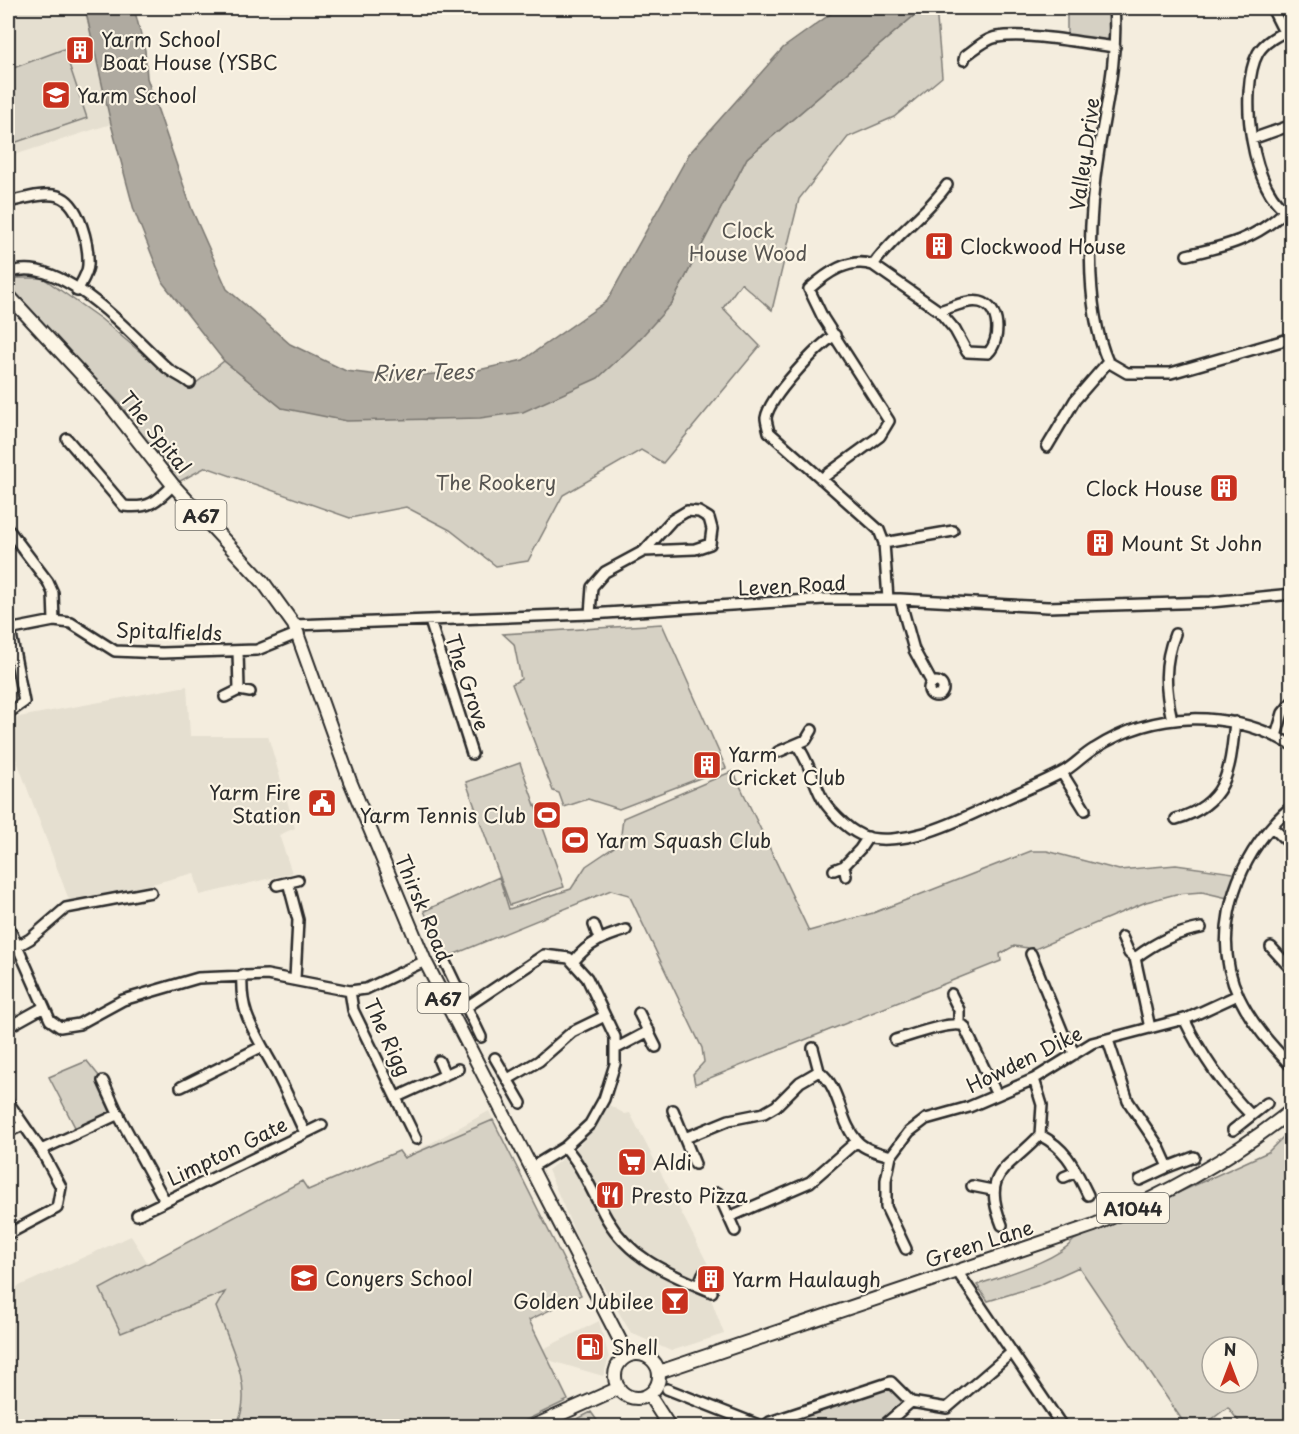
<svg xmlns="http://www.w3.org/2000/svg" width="1299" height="1434" font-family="'Playpen Sans',sans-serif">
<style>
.built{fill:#e5dfd0}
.green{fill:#d6d1c4;stroke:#807e78;stroke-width:1.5;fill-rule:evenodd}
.water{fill:#afaaa0;stroke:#7a7771;stroke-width:1.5}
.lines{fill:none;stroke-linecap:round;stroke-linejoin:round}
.minor-casing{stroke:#2b2b2b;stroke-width:14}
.major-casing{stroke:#2b2b2b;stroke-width:16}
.minor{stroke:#fcf5e5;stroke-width:9}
.major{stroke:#fcf5e5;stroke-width:12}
.labels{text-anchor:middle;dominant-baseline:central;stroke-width:4.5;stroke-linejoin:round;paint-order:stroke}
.shield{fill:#fcf5e5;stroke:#6a6863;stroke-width:1.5}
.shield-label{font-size:18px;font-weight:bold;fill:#2b2b2b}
.poi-label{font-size:20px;fill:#2b2b2b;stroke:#fcf5e5;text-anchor:start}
.street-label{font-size:20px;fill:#2b2b2b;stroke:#fcf5e5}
.park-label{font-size:20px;fill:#565451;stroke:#fcf5e5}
.water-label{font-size:21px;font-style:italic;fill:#595754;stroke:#fcf5e5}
</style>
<rect width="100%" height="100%" fill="#f4edde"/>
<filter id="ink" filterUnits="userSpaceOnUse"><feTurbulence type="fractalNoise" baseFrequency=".0167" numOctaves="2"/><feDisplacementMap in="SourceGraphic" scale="12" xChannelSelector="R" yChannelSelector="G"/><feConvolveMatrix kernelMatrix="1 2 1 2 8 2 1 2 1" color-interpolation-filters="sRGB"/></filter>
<g filter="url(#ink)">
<!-- built -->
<path class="built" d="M8 8H85L111 124 8 157Z
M187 686 190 736H268L295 828 279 835 292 873 200 895 194 873 106 896 69 900 8 737V719Z
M609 1105 625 1114 630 1113 715 1278 712 1285 718 1288 714 1299H711L724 1334 671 1351 631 1333 583 1252 548 1170 580 1145Z
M489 1111 581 1295 529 1320 543 1349 599 1321 609 1358 603 1376 548 1360 568 1400 514 1426H414L410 1419 393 1426H8V1291L131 1236 149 1265 302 1181 308 1190 399 1151 404 1158Z"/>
<!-- green -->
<path class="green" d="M923 8H936L942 77 894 117 848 137 799 199 772 310 741 283 723 308 760 346 663 463 641 450 563 495 528 561 496 566 450 530 406 507 350 518 206 467 173 485 121 405 8 288 16 278H43L101 319 145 356 191 387 224 361 282 408 431 420 672 303 747 158Z
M1067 8H1114L1115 47 1067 41Z
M64 49 87 118 8 145V70Z
M662 624 726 768 619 809 588 799 564 807 559 793 553 791 512 684 521 679 514 644 503 634Z
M520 763 564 887 510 905 466 782Z
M733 771 809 931 873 913 1031 851H1047L1119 870 1176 865 1241 874 1232 899 1202 892 1176 894 1146 902 1035 949 1014 946 1000 954 1001 961 695 1084 693 1074 704 1062 702 1048 629 895 611 890 445 958 424 911 499 877 509 909 571 889 586 866 620 843 623 818Z
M87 1061 103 1081 119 1114 77 1131 49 1077Z
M493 1120 581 1295 529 1320 568 1400 514 1426H414L410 1419 393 1426H219L239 1419C253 1384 228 1341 216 1307L225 1292 121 1333 100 1289 302 1181 308 1190 399 1151 404 1158Z
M1291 1129V1202L1288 1208 1292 1211 1291 1426H1242L1228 1407 1203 1426H1186L1079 1267 1037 1286 988 1301 977 1285C1004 1275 1055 1262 1074 1240L1268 1152ZM1212 1347H1248V1383H1212Z
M888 1385 904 1403 876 1426H773Z
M591 1412 601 1426H564Z"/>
<!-- water -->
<path class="water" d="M85 8H134L145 50 147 78 192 210 227 289 290 344 346 371 395 377 474 371 523 360 607 301 689 154 783 48 839 8H923L747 158 672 303 635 344 598 378 523 412 480 418 347 421 282 408 224 361 163 283 134 210 111 124Z"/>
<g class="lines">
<!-- minor casing -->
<g class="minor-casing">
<path id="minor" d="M1114 8C1118 56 1107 101 1099 149 1089 210 1083 305 1108 362L1127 373H1171L1292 338
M1272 8 1284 32
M1292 28C1280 34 1265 41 1258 53 1238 89 1251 197 1292 214
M964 60 965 56C974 50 985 39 997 37 1029 32 1082 43 1115 47
M1252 139 1292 125
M8 202C23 199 43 192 58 196 80 202 89 246 88 265 88 273 81 283 77 291
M8 208 9 216
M1187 255C1226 246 1256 239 1285 211
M873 265C895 234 926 215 947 185
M8 273C61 252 131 335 167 368 174 374 183 377 190 383
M835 335C818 346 769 397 766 418 766 421 768 428 769 432L879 530 884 543 888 599
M67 439 124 506C148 509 157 502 173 485
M1047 447 1075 400 1108 362
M821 479 880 436 889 421 823 318 809 289C827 273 849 257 873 265L939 311 955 330 967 352 988 353C1001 341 1001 307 980 302 967 299 951 308 939 311
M8 529 48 582 53 593 54 621
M884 543 953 531
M900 599 914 650 932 683
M590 614 592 587 605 572 644 551 672 520 687 511 699 512 709 518 712 529 710 544 695 549 644 551
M430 621 472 754
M294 625 590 614 824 599H900L1048 607 1211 602 1292 594
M8 630 54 621 71 623 115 651 162 653 257 650 299 633
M238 651 239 690
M929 689a7 7 0 1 1 14 0a7 7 0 1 1-14 0Z
M225 697 239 690 250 692
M8 713 24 702 10 629
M1172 720C1165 689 1163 664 1175 634
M1276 736 1283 713 1292 702
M797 745C808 760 812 777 820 794 826 808 847 829 861 835 878 843 907 838 924 833 952 825 976 812 1003 800 1022 791 1042 783 1061 773 1073 767 1082 756 1094 749 1154 710 1230 709 1292 745
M778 752 806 740 812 730
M1062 773 1085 810
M1292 807C1281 814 1274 824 1266 833 1230 878 1213 943 1239 997 1252 1024 1271 1045 1292 1067
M1176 819C1228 804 1230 770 1235 722
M1272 827 1292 846
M844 866 860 849 868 837
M834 870 844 866 846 876
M288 882 298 920 295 979
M277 885 298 880
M8 925 50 1020 60 1027 79 1024 123 1000 198 978 267 975 350 991 366 989 425 961
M594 925 599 939
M1122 937 1129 953 1135 958
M16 947 30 939 66 908 151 892
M1271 947 1292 970
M1031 954 1063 1033 1075 1054
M444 960 481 1037
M574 961C589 942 604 937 626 930
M242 975C240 1011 251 1026 268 1057 282 1081 293 1108 305 1133
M350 991 353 1010 416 1139
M951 994 959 1010V1024
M468 1006 544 955 569 958 587 978 615 1037V1064L604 1099 590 1124 565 1147 532 1167
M639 1013 656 1047
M1184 1019C1202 1056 1222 1086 1251 1115
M8 1027 44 1007
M1150 1028 1135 958C1156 942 1175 933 1201 928
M895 1040C910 1036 951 1020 964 1026L997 1095
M1108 1040 1128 1101 1159 1147 1168 1167 1140 1180
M813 1048 819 1071
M615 1049 649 1031
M495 1058 521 1103
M439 1061 445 1075
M508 1079 539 1061 572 1032 605 1016
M103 1081 119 1116 165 1201
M181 1087 261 1047
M397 1097 458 1069
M8 1102 41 1150 61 1187 57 1208 8 1234
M673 1110 695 1164
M1233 1130 1267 1103
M8 1132 23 1125
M1040 1135C1068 1150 1074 1167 1088 1195
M685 1138 729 1120 764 1113 776 1106 800 1082 819 1071C841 1088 839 1121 857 1141 865 1150 880 1153 891 1156
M565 1147C584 1168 593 1195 607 1219 631 1260 670 1274 712 1292
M41 1150 119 1114
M1168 1167 1194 1157
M1064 1177 1076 1172
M972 1186 992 1190
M718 1193 735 1231
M137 1215 322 1125
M729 1217 810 1182 857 1141
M1002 1225C980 1171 1008 1170 1040 1135L1042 1105 1034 1079
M906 1249 886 1207V1180L891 1156 909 1132 926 1119 969 1107 1034 1079 1092 1043 1188 1018 1238 995
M957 1271 1062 1426
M698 1286 703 1274
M667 1389 761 1426
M765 1426 770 1422 891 1382 911 1402 947 1408 1011 1353
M883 1426 911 1402"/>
</g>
<!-- major casing -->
<g class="major-casing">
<path id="major" d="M8 295 109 404 173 485 263 582 294 625 350 781 425 961 628 1356
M615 1376a22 22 0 1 1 44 0a22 22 0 1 1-44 0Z
M659 1372 1094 1225C1165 1195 1231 1159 1292 1110
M649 1395 669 1426
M534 1426 619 1388"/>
</g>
<!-- minor -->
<use href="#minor" class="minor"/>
<!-- major -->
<use href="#major" class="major"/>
</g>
</g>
<!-- icons -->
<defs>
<g id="building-square" transform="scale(1.5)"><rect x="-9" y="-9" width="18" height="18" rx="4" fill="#c8321e" stroke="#fcf5e5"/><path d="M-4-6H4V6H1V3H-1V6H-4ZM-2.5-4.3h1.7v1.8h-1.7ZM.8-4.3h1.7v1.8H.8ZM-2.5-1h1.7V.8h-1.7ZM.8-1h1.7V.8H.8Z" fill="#fff"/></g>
<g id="school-square" transform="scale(1.5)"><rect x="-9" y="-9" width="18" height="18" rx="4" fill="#c8321e" stroke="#fcf5e5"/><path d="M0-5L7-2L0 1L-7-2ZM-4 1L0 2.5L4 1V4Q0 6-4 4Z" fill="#fff"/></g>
<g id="civic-square" transform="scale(1.5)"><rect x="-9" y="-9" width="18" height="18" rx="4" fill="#c8321e" stroke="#fcf5e5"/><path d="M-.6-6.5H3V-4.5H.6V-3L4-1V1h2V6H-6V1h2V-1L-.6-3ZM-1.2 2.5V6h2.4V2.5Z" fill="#fff"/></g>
<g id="stadium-square" transform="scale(1.5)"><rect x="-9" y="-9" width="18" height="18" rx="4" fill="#c8321e" stroke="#fcf5e5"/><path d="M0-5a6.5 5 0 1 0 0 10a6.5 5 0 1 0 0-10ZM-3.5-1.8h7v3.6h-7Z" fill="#fff"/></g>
<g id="supermarket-square" transform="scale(1.5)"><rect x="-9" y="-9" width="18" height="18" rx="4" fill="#c8321e" stroke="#fcf5e5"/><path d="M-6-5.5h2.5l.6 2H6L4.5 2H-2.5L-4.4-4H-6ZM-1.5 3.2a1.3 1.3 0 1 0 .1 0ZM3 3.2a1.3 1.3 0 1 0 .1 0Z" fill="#fff"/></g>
<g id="restaurant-square" transform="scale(1.5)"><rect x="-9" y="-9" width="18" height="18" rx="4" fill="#c8321e" stroke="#fcf5e5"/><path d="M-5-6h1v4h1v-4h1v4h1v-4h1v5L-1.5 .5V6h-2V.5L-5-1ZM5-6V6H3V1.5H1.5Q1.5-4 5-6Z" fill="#fff"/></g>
<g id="bar-square" transform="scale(1.5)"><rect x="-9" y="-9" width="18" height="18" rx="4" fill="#c8321e" stroke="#fcf5e5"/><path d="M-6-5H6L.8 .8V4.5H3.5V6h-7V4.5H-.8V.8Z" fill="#fff"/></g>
<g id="fuel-square" transform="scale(1.5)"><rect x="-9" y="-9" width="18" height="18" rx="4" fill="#c8321e" stroke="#fcf5e5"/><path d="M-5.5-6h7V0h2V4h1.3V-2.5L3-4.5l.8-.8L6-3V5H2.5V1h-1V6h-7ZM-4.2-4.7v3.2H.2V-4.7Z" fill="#fff"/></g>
</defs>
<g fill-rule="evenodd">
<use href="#building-square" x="80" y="50"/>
<use href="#school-square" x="56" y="95"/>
<use href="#building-square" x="939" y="246"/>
<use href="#building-square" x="1224" y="488"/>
<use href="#building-square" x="1100" y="543"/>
<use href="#building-square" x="707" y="765"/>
<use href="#civic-square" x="322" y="803"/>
<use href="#stadium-square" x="547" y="815"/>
<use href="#stadium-square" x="575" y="840"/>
<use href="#supermarket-square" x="632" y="1162"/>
<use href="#restaurant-square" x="610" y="1195"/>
<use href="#school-square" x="304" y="1278"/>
<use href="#building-square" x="711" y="1279"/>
<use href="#bar-square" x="675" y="1301"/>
<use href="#fuel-square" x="590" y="1347"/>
</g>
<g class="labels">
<!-- shield labels -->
<g class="shield">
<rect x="175.5" y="500" width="51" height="30" rx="4.5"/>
<rect x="417.5" y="983" width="51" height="30" rx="4.5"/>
<rect x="1097" y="1193" width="72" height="30" rx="4.5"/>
</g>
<g class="shield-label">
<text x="201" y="515">A67</text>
<text x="443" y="998">A67</text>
<text x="1133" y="1208">A1044</text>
</g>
<!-- poi labels -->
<g class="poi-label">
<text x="101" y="39">Yarm School<tspan x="101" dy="23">Boat House (YSBC</tspan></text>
<text x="77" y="95">Yarm School</text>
<text x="960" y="246">Clockwood House</text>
<text x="1203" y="488" text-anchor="end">Clock House</text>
<text x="1121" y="543">Mount St John</text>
<text x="728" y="754">Yarm<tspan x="728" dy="23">Cricket Club</tspan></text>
<text x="301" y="792" text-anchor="end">Yarm Fire<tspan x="301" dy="23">Station</tspan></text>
<text x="526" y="815" text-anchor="end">Yarm Tennis Club</text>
<text x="596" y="840">Yarm Squash Club</text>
<text x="653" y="1162">Aldi</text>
<text x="631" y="1195">Presto Pizza</text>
<text x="325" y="1278">Conyers School</text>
<text x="732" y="1279">Yarm Haulaugh</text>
<text x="654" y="1301" text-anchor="end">Golden Jubilee</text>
<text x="611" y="1347">Shell</text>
</g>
<!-- street labels -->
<g class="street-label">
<text transform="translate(1084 154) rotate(-82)">Valley Drive</text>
<text transform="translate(156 432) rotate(51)">The Spital</text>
<text transform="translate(792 585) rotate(-3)">Leven Road</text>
<text transform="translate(169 631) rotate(2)">Spitalfields</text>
<text transform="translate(468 682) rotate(72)">The Grove</text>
<text transform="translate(424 908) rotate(67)">Thirsk Road</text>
<text transform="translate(388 1037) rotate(65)">The Rigg</text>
<text transform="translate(1024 1059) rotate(-26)">Howden Dike</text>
<text transform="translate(227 1151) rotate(-26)">Limpton Gate</text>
<text transform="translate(979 1243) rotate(-18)">Green Lane</text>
</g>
<!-- park labels -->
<g class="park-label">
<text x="748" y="230">Clock<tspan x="748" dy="23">House Wood</tspan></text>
<text x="496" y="482">The Rookery</text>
</g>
<!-- water labels -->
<g class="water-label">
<text transform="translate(423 371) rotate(-1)">River Tees</text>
</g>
</g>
<!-- margin -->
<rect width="1299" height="1434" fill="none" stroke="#fcf5e5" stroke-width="30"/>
<rect x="15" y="15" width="1269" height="1404" fill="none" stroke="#2b2b2b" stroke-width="2" filter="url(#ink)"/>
<!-- north arrow -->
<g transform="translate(1230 1365)"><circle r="28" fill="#fcf5e5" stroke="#a8a49b" stroke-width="1.5"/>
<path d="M0-4.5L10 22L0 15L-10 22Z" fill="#c8321e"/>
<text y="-9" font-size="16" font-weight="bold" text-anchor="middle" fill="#2b2b2b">N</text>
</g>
</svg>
